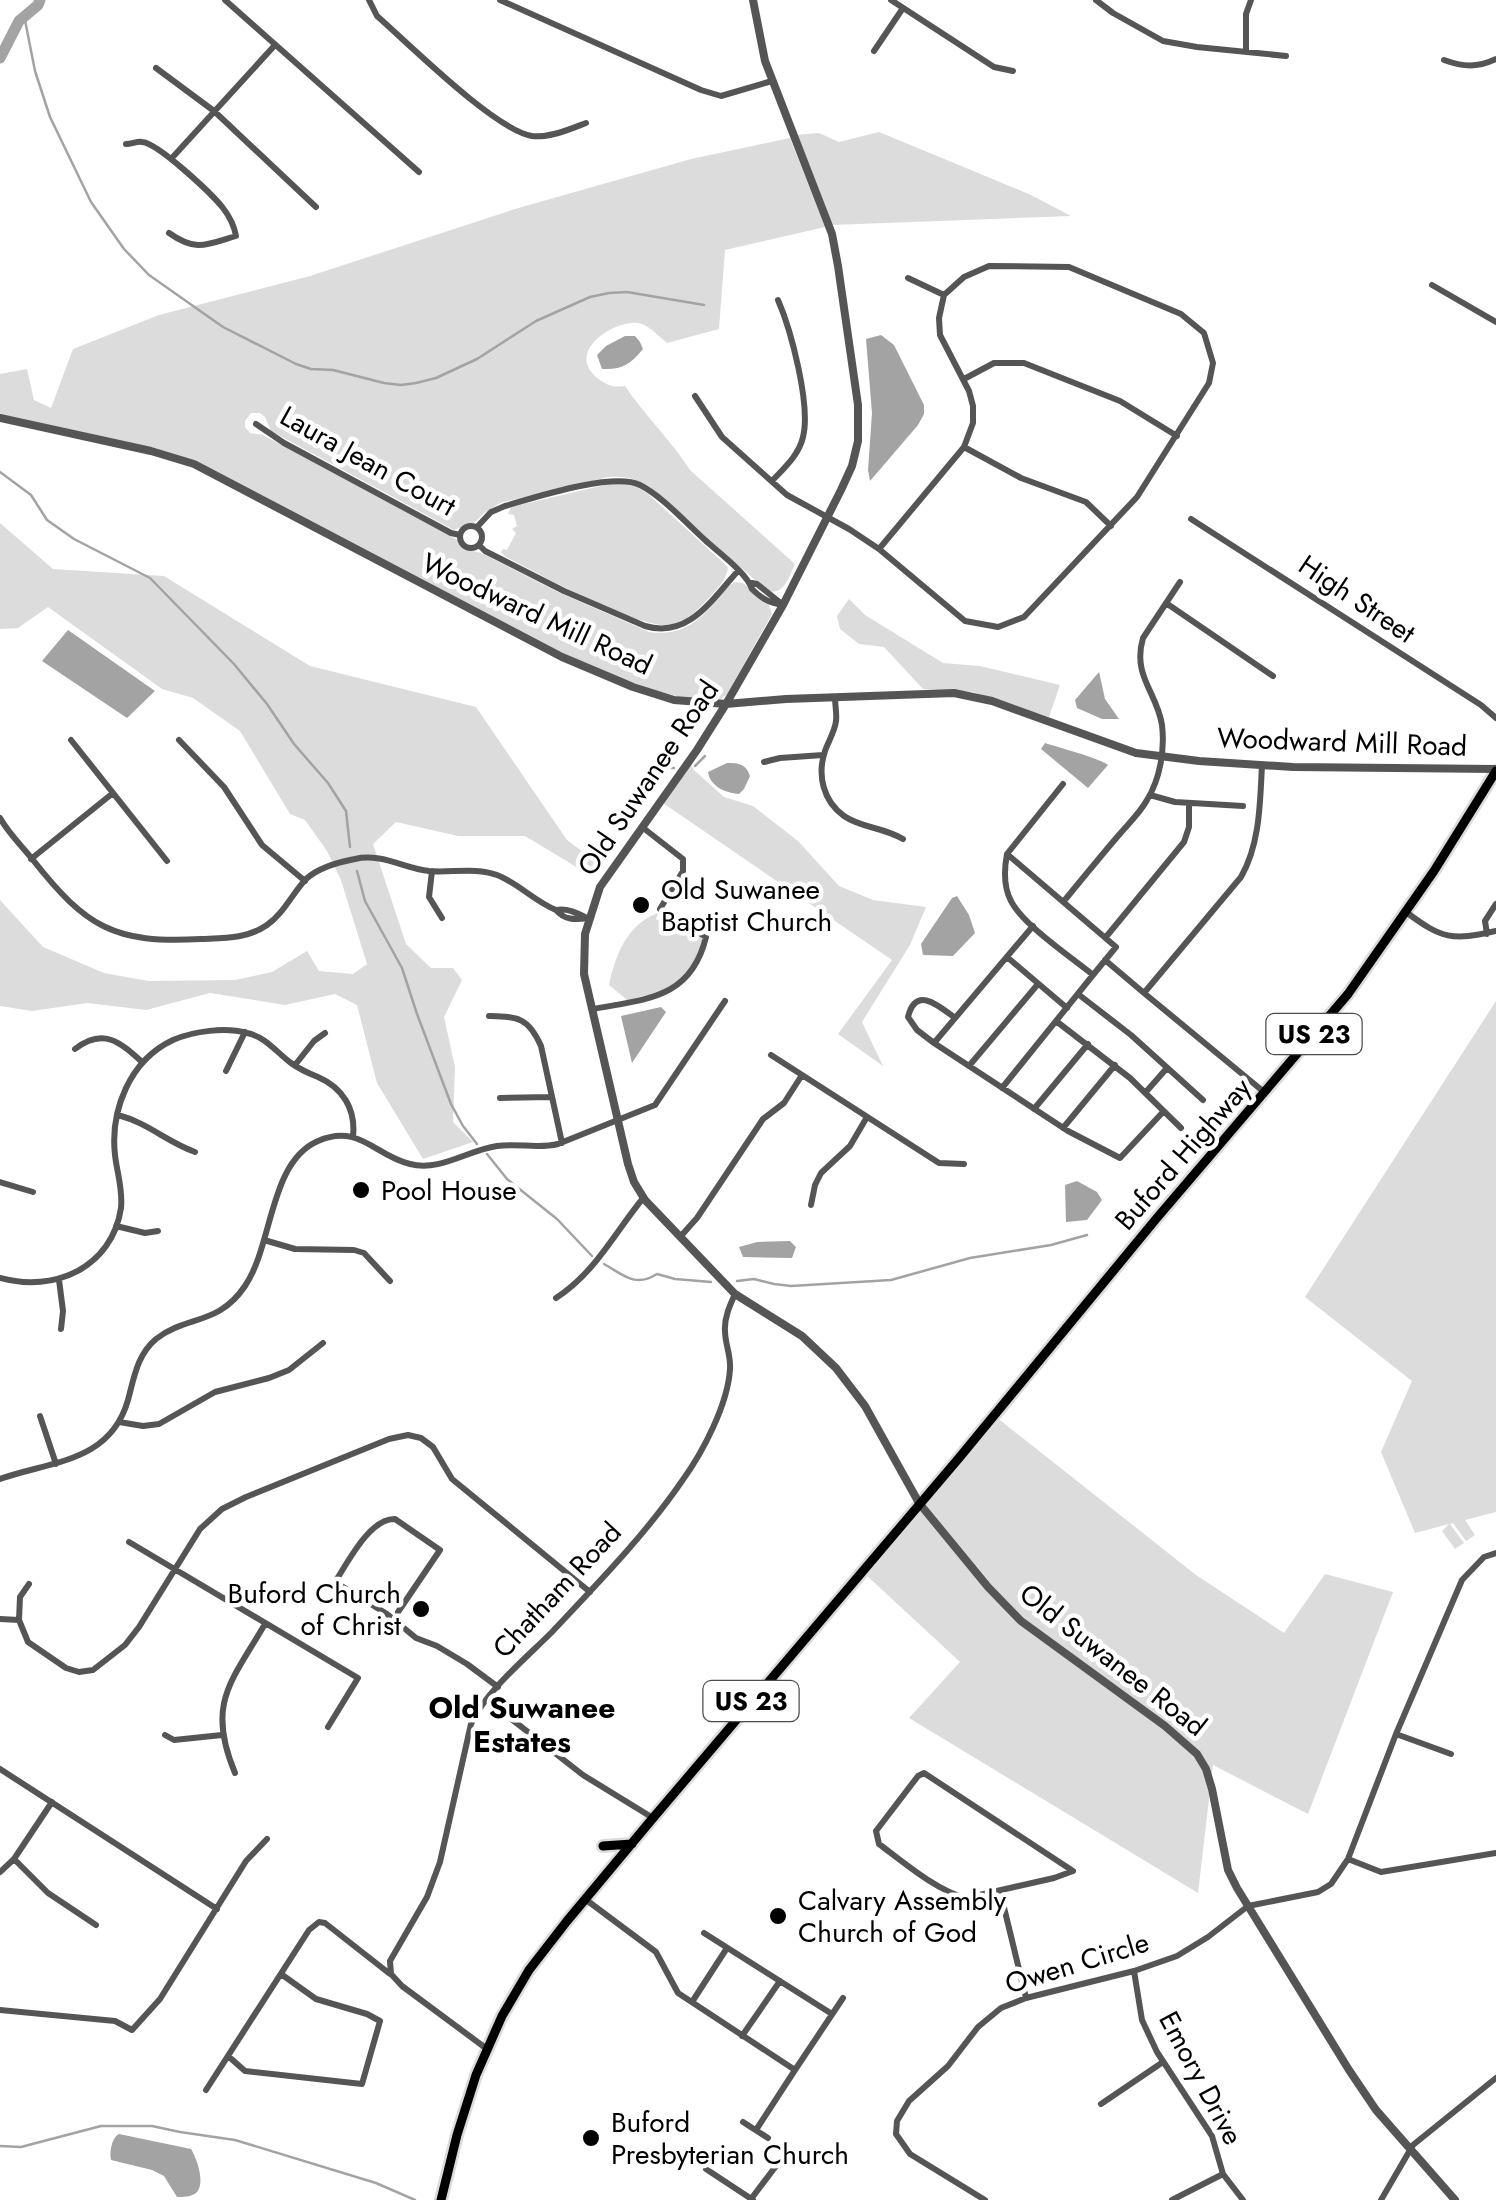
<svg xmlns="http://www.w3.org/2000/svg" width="1496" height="2200" font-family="Jost,sans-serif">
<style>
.green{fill:#dcdcdc}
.water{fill:#a3a3a3}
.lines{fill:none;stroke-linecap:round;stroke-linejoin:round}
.stream{stroke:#a3a3a3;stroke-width:2.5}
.river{stroke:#a3a3a3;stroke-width:11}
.primary-casing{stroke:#dbdbdb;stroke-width:14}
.minor{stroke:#555;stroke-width:6}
.tertiary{stroke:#555;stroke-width:8}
.primary{stroke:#000;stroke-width:9}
.poi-dot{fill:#000;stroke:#fff;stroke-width:4}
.labels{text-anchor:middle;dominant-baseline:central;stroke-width:9;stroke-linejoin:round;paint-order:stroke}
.shield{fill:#fff;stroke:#4c4c4c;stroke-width:2.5}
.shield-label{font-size:25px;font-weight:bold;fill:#000}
.street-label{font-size:28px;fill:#000;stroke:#fff}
.poi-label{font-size:28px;fill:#000;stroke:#fff;text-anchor:start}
.neighbourhood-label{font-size:30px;font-weight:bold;fill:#000;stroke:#fff}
</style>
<rect width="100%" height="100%" fill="#fff"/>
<!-- green -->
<path class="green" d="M879 132 1029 194 1071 216 832 225 796 135 819 133 839 142Z
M790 138 825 227 725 250 719 329 667 343C659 337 651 327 642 324 621 316 564 349 596 377 606 385 613 388 625 386 645 416 671 440 690 470L795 564C789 577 783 599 765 589L650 487C636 478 624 476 608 477L500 503 484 513 475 522 454 530 271 431 265 417 260 413H251L245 421V427L250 433 263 435 456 539 465 549 481 553 558 592 649 632C690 638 706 612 730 585L735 582 743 583 769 605 772 614 727 694 720 700 685 698 656 691 605 672 538 642 203 465 0 415V374L27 369 34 400 51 408 73 349 159 315 310 276 515 209 691 159Z
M623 483 637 487 648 494 728 567C727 580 717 589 708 599 697 610 687 622 670 625 641 630 537 573 506 557L501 552 503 549 507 550 516 533 512 529 517 526 514 515 508 514 511 507 609 484Z
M0 523 53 569 164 576 310 666 476 707 567 840 598 863 588 874 525 836H458L396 822 373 844 406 944 431 968H453L462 980 444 1017 455 1067 453 1122 473 1142 423 1159 377 1083 357 1005 335 994 285 1005 210 993 146 1010 87 1003 32 1011 0 1006V900L43 947 104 973 148 981 235 980 272 972 307 951 319 971 353 974 367 964 341 880 327 851 305 820 290 814 240 731 193 698 162 689 48 607 18 628 0 629Z
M849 599 865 615 943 663 980 666 1060 685 1049 717 973 692 923 689 884 647 859 644 840 629 837 616Z
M688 759 694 770 724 797 753 806 798 841 839 886 873 900 926 907 910 945 862 1022 883 1066 838 1034 892 960 660 801Z
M658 913 656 919 672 929 677 924 703 937C696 982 666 991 627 1000L609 985C615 956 627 924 658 913Z
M1496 1001V1512L1465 1520 1475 1535 1466 1541 1453 1523 1450 1524 1464 1543 1455 1549 1442 1531 1449 1524 1415 1533 1381 1452 1412 1381 1305 1297Z
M996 1417 1196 1575 1284 1633 1325 1574 1393 1592 1308 1814 1213 1765 1198 1893 909 1718 960 1662 864 1573Z"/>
<!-- water -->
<path class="water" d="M881 335 894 345 924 405V414L918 425 870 481 868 470 872 413 866 339Z
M625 336H635L640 342 643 349C631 364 622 370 602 369L597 355 606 346Z
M68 630 155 691 127 718 42 661Z
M1099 672 1105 699 1119 719H1102L1077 708 1075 700Z
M1045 743C1060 748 1099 758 1108 765L1088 788 1041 749Z
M727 763C739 763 746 764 750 776L744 789 739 794C725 793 710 786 708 772Z
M957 896 969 915 975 933 953 956 923 955 921 944 952 898Z
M661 1007 666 1012 632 1063 621 1016Z
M1077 1181 1097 1192 1102 1200 1087 1220 1066 1222 1065 1185Z
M790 1241 796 1247 792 1258 743 1257 739 1247 757 1242Z
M119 2134 191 2149C197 2159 206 2184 196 2193 191 2197 183 2197 177 2197L164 2176 152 2170 111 2160C109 2153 112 2137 119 2134Z"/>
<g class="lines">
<!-- stream -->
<path class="stream" d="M24 15 35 71 50 117 91 202 124 249 149 275 223 327 296 364 311 369 333 370 384 383 401 385 416 383 436 378 477 359 536 321 590 297 609 293 627 292 704 305
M0 55 1 54
M0 472 31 495 47 520 74 539 150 578 234 664 267 704 294 744 328 783 346 811 350 847
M695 766 705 756
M652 767 674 768
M357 871 365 901 402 968 417 1014 451 1104 463 1126 477 1144
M487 1154 507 1179 557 1219 592 1256
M604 1264C624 1275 635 1288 657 1274L675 1279 711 1282
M737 1281 754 1279 774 1284 791 1286 891 1280 970 1258 1051 1245 1087 1235
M0 2146 21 2147 101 2126H152L180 2132 235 2140 376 2183 415 2200"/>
<!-- river -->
<path class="river" d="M0 58 19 21 38 5 40 0"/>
<!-- primary casing -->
<g class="primary-casing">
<path id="primary" d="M603 1846 632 1844
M441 2200 457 2135 476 2075 502 2016 529 1970 567 1921 653 1818 959 1458 1156 1219 1348 994 1434 871 1496 771"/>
</g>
<!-- minor -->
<path class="minor" d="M225 0 419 172
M369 0 377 16C409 44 495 130 532 136 550 138 570 129 586 123
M500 0 701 90 721 96 772 81
M891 0 994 67 1013 71
M1096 0 1113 13 1163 41 1197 47 1286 56
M874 51 903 8
M1246 51V14L1251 0
M1444 60C1463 67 1477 68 1496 59
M156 68 214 111 316 207
M126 144C132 144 137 141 142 142 158 143 212 194 223 208 230 217 234 225 236 236 206 245 196 252 169 233
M171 159 275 45
M908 278 944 295
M1432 285 1496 322
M964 379 994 363H1024L1120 401 1177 436
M695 396 722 437 787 495 849 529 879 549 965 621 998 627 1024 617 1137 497 1209 383 1213 363 1204 333 1181 314 1069 267 989 266 964 277 944 295 939 318 940 335 969 391 973 406V423L964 447 879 549
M256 424 284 443 451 533 460 535
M964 447 1021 478 1086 502 1111 526
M772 481C784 468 799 455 803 437 811 405 791 330 778 300
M1191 519 1481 705 1496 718
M460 537a11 11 0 1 1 22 0a11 11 0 1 1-22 0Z
M477 527 491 512 505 506C536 497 613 472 640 485 662 496 686 523 705 540 718 552 747 573 752 589 761 598 769 603 783 605
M479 545 485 551 564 591 645 626C689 639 712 599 738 571
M752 583 757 584 782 604
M1166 603 1273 676
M835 697C835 705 837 714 836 721 835 731 828 742 825 751 817 775 823 801 844 816 861 828 883 827 903 839
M71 740 167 861
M179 740 224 787 262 845 305 881
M764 762 780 758 823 755
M1150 795 1175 802 1243 806
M0 818C9 834 22 846 33 860 86 927 114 944 201 939 224 938 247 939 267 925 284 913 292 894 306 879 318 868 339 862 355 859 381 853 404 868 429 871 451 873 476 867 497 875 518 883 534 901 556 910 564 920 575 920 588 918
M1007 854 1116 947 1093 975C1071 957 1023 925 1011 901 1003 886 1004 870 1007 854Z
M1007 854 1063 784
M31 859 113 793
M432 871 429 897 442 918
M1064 901C1082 879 1100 857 1118 836 1128 824 1140 813 1147 800 1160 779 1165 750 1162 725 1157 692 1132 676 1143 638L1180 582
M556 910C568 908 577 913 587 918
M1406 912C1442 939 1452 941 1496 931
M1487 934 1485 921 1496 904
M1106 937 1184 842 1189 827V803
M1007 957 1067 1008
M1105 960 1144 993 1241 877C1260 844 1260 803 1262 765
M1144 993 1264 1092
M1078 994 1131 1035 1203 1100
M593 1009C646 999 691 999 706 937L660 909 683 871V859L642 827
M489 1016C518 1017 528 1017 541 1046L562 1143
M955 1018C939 1006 916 985 908 1017L917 1030 934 1043C967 1004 1000 965 1033 926
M1056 1021 1130 1078 1181 1128
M934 1043 1068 1131 1120 1158 1163 1112
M75 1049C103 1027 120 1042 142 1062
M771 1055 939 1163 964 1164
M295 1065 314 1041 325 1033
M969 1066 1038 984
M226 1071 245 1032
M1002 1088 1093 975
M1145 1093 1167 1068
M500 1098 551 1097
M1034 1109 1088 1044
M118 1115C148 1123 167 1142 195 1152
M1063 1128 1115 1065
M0 1182 33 1192
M811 1205 815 1185 821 1173 850 1146 867 1117
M116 1226 145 1233 158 1231
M680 1237 697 1218 763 1119 784 1103 802 1075
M264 1240 295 1249 354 1250 364 1253 390 1281
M0 1278C54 1293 112 1268 121 1208 123 1189 117 1173 115 1155 110 1110 130 1060 173 1040 194 1031 225 1027 247 1033 266 1037 276 1052 291 1063 299 1069 308 1073 318 1077 343 1088 356 1109 353 1137
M59 1280 63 1311 61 1329
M556 1298C595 1273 615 1232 644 1197
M40 1416 56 1464
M119 1422 143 1426 159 1424 215 1392 269 1378 289 1370 323 1343
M0 1479C50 1461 110 1463 128 1400 134 1378 137 1355 156 1339 187 1315 218 1326 245 1286 273 1245 269 1162 318 1141 359 1123 375 1156 410 1164 440 1172 468 1150 497 1146 518 1143 538 1149 558 1144L655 1105 725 1001
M129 1542 358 1678 328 1727
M29 1584 20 1597 19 1620 28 1642 66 1668 79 1672 93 1670 125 1645 139 1627 200 1529 222 1509 246 1497 389 1439 408 1435 421 1438 433 1447 452 1479 590 1592
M398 1612 440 1550 395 1519C370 1518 348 1562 335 1582L387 1614 416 1638 437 1646 467 1664 498 1687
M0 1619 19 1620
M487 1700 583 1775 653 1818
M1396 1734 1451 1754
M165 1735 174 1740 222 1735
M0 1769 217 1909
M235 1773C206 1704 231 1682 265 1624
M924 1773 1073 1871 1054 1878 966 1898C937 1891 903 1862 879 1844L876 1831 918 1776Z
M14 1859 48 1893 96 1925
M1348 1859 1381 1872 1496 1853
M0 1872 14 1859 52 1802
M1000 1891 1026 1998
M585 1899 656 1952 678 1993 795 2070 843 1998
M704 1933 832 2014
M1134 1971 1142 2020 1157 2052 1212 2136 1223 2174 1243 2200
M692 2002 727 1948
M0 2010 115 2021 132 2030 160 1999 246 1861 267 1839
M742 2036 780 1981
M487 2049 402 1986 391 1974 390 1961 427 1897 440 1862 471 1724C486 1691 526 1658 552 1632 597 1584 645 1535 682 1481 703 1452 728 1404 730 1369 731 1355 725 1344 725 1331 724 1318 730 1305 735 1294
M228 2056 245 2071 362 2084 380 2021 367 2014 316 1999 281 1974
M206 2090 309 1930 319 1922 325 1923 390 1974
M1101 2104 1163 2062
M743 2122 768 2138
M756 2130 795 2070
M706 2169 753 2200
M751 2199 776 2166
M985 2200 910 2154 896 2134 897 2121 909 2101 948 2066 978 2027 1001 2008 1026 1998 1134 1971 1177 1956 1208 1937 1248 1906 1318 1892 1331 1884 1348 1859 1396 1734 1462 1580 1484 1557 1496 1553
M1172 2200 1223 2174
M1381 2200 1413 2145 1496 2078"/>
<!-- tertiary -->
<path class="tertiary" d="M753 0 765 61 832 234 838 266 858 405V441L852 466 841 490 783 605 726 704 697 750 600 887 585 934 584 974 628 1164 634 1182 645 1200 735 1294 802 1336 836 1368 865 1406 919 1503 988 1587 1021 1621 1165 1726 1197 1754 1206 1769 1212 1789 1228 1870 1237 1888 1349 2070 1376 2110 1455 2200
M0 418 151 451 194 464 562 657 633 687 674 700 726 704 786 699 954 693 992 701 1136 753 1199 761 1293 767 1496 769"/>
<!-- primary -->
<use href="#primary" class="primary"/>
</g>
<!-- markers -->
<g class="poi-dot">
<circle cx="641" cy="905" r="10"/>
<circle cx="361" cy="1190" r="10"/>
<circle cx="421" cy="1609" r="10"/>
<circle cx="778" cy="1916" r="10"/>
<circle cx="591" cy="2138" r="10"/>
</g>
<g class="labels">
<!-- shield labels -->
<g class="shield">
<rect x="1266.5" y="1014" width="95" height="40" rx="8"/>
<rect x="703.5" y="1681" width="95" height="40" rx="8"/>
</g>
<g class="shield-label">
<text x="1314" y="1034">US 23</text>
<text x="751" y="1701">US 23</text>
</g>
<!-- street labels -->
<g class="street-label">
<text transform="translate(368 461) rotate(29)">Laura Jean Court</text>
<text transform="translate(1357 599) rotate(34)">High Street</text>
<text transform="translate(537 614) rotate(25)">Woodward Mill Road</text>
<text transform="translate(1342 742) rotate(2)">Woodward Mill Road</text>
<text transform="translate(648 778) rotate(-56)">Old Suwanee Road</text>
<text transform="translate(1183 1154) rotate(-49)">Buford Highway</text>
<text transform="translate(557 1590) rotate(-47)">Chatham Road</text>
<text transform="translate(1113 1660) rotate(38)">Old Suwanee Road</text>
<text transform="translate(1077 1963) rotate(-17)">Owen Circle</text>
<text transform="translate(1201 2078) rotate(62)">Emory Drive</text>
</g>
<!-- poi labels -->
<g class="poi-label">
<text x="661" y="889">Old Suwanee<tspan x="661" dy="32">Baptist Church</tspan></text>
<text x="381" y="1190">Pool House</text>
<text x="401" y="1593" text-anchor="end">Buford Church<tspan x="401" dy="32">of Christ</tspan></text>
<text x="798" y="1900">Calvary Assembly<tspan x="798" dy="32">Church of God</tspan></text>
<text x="611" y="2122">Buford<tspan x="611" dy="32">Presbyterian Church</tspan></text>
</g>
<!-- neighbourhood labels -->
<g class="neighbourhood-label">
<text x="522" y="1707">Old Suwanee<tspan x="522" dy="34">Estates</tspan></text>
</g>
</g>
</svg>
